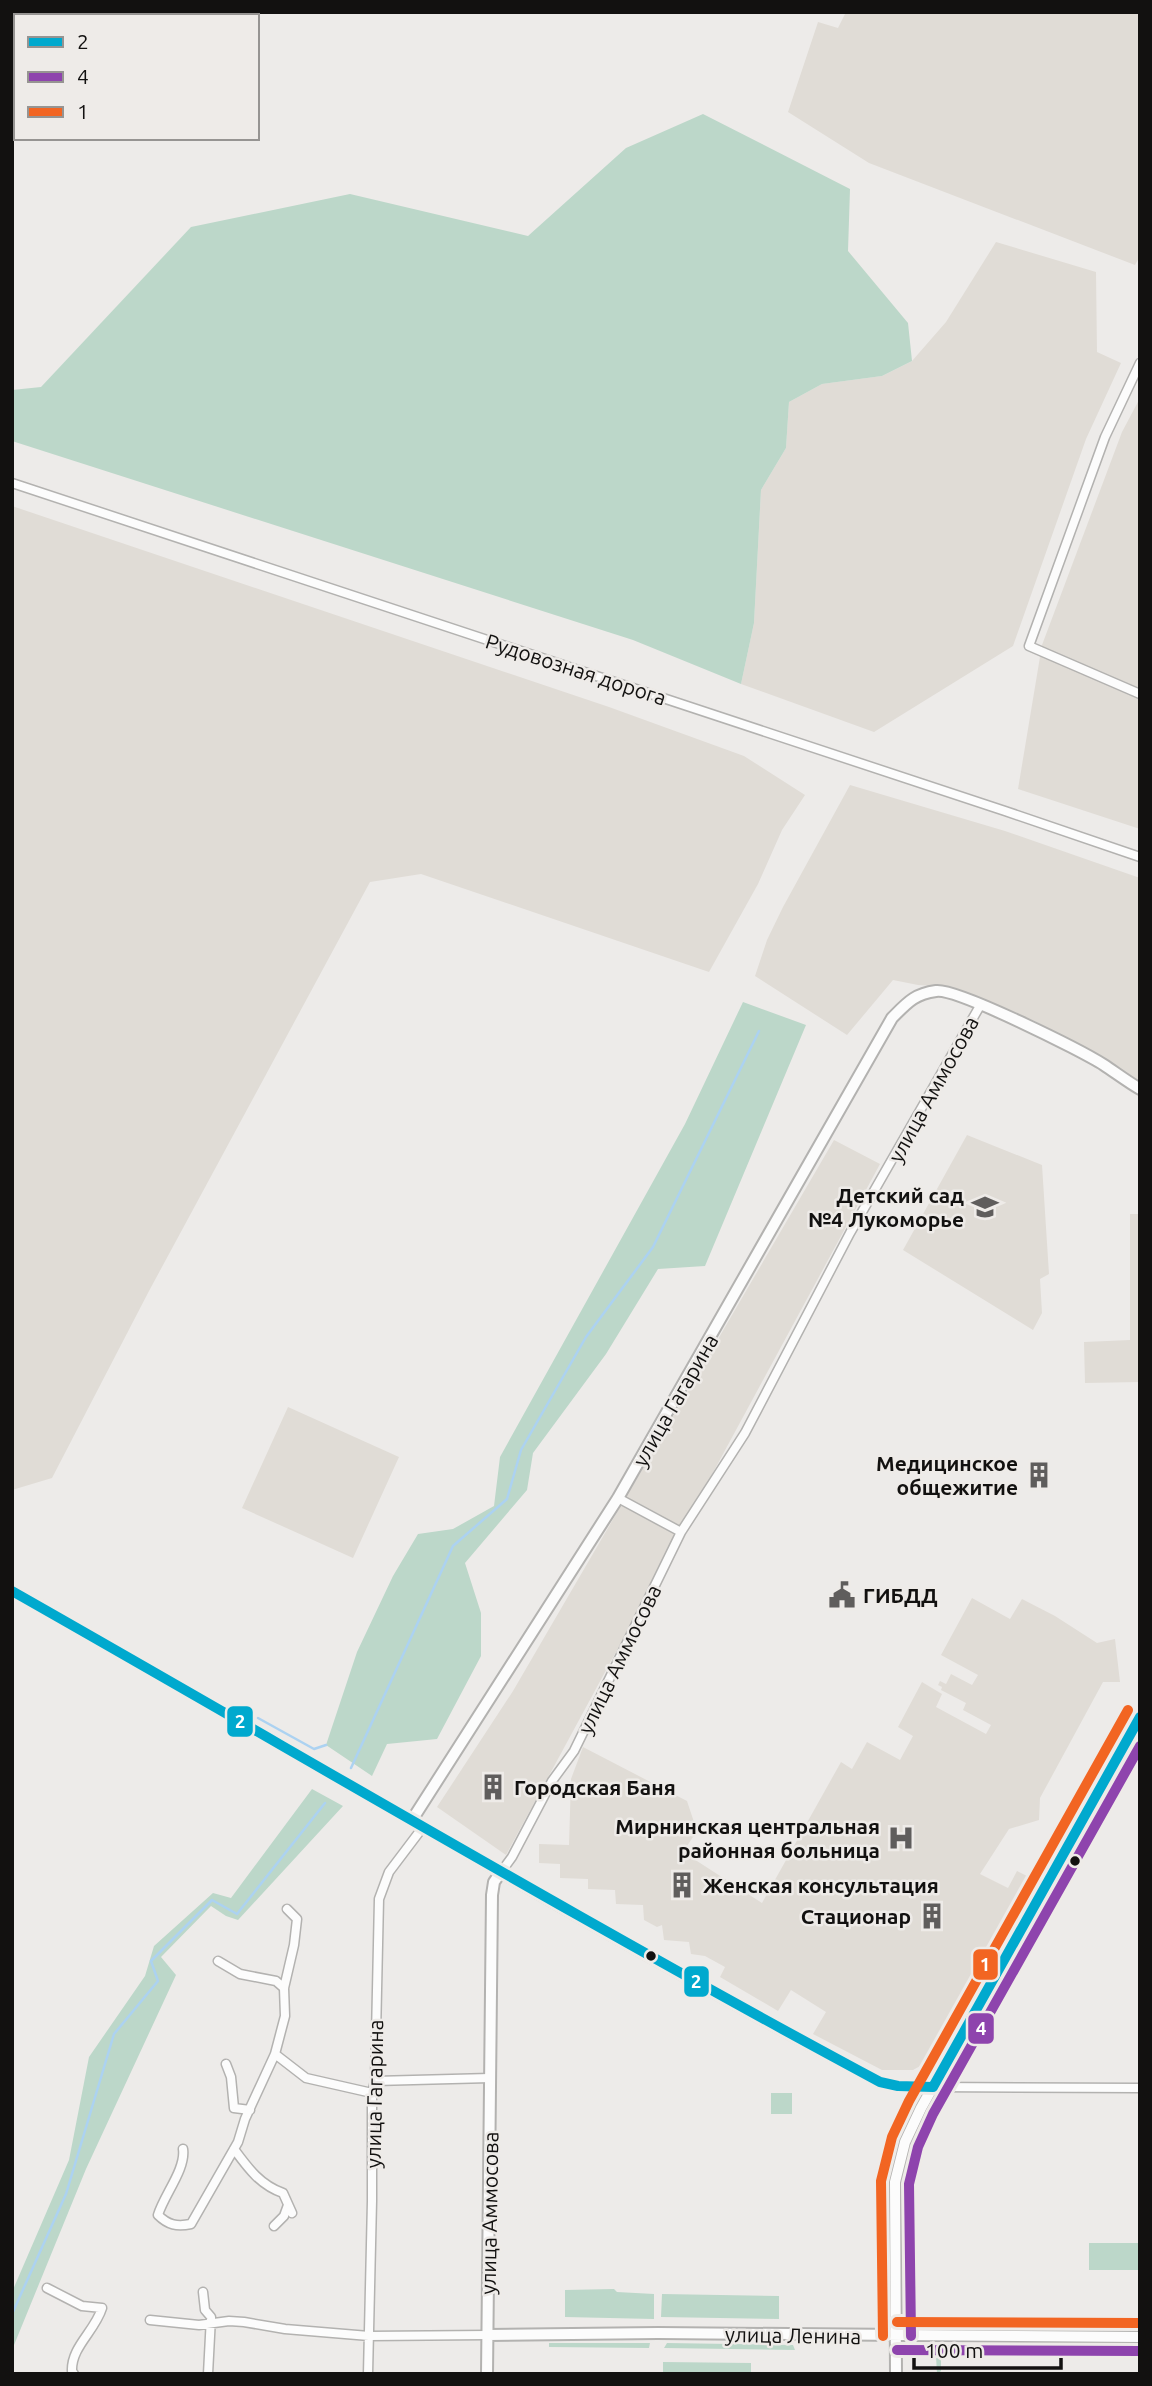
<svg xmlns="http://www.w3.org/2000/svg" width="1152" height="2386" font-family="Ubuntu,sans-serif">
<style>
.built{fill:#e0dcd6}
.green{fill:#bcd7c9}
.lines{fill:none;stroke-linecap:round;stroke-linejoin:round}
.stream{stroke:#acd2f1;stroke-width:2.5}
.street-casing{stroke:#b3b2b0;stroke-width:11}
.secondary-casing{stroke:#b3b2b0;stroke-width:14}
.street{stroke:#fcfcfc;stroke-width:8}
.secondary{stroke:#fcfcfc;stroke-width:10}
.bus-1-casing{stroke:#eeebe8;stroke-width:16}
.bus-2-casing{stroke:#eeebe8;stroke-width:16}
.bus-3-casing{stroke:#eeebe8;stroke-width:16}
.bus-1{stroke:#00a9ce;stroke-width:10}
.bus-2{stroke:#8e44ad;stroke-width:10}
.bus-3{stroke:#f26522;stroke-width:10}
.bus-dot{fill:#121110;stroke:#eeebe8;stroke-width:2.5}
.labels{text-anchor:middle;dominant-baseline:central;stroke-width:5;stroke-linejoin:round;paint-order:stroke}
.street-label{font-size:21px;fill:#121110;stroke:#eeebe8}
.poi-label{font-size:21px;font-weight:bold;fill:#121110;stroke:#eeebe8;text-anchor:end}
.line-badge{stroke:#eeebe8;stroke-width:2.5}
.badge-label{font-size:19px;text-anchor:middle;font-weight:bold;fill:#fff}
</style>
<rect width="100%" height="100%" fill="#edebe9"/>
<!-- built -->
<path class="built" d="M846 12H1140V256L1135 265 869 163 788 112 818 22 838 28Z
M996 242 1096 272 1097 352 1121 363 1086 439 1013 646 874 732 741 684 754 623 761 490 786 448 789 402 822 384 882 376 912 361 946 322Z
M1140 398V829L1018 789 1042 645 1122 432Z
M12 506 609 707 744 756 805 795 782 830 758 884 709 972 421 874 370 882 149 1291 52 1478 12 1490Z
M850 785 1005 831 1140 878V1084L1035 1021 949 987 918 985 893 980 847 1035 755 976 767 940 783 907Z
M967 1135 1042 1165 1049 1274 1040 1279 1042 1313 1033 1330 903 1250Z
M834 1140 880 1164 506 1855 437 1807 513 1691Z
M1130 1214H1140V1382L1085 1383 1084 1342 1130 1340Z
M288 1407 399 1457 353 1558 242 1508Z
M972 1598 1010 1619 1022 1599 1055 1616 1097 1643 1115 1639 1120 1682H1103L1040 1798 1039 1820 1009 1829 980 1874 1008 1888 1017 1871 1031 1878 922 2065 913 2070H882L813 2034 826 2012 791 1990 778 2011 720 1977 725 1967 705 1956 691 1954 689 1942 664 1940 662 1925 657 1927 644 1920 643 1905 616 1904 615 1890 588 1889V1879L560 1878V1864L539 1863V1844L569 1845 571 1779 583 1747 687 1801 697 1831 683 1852 762 1903 841 1762 852 1769 867 1742 900 1760 913 1736 898 1727 922 1682 942 1694 936 1707 986 1734 991 1725 963 1710 966 1703 941 1690 942 1687 938 1685 940 1681 946 1684 951 1674 972 1685 978 1675 941 1655Z"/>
<!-- green -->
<path class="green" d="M703 114 850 189 848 251 908 323 912 361 882 376 822 384 789 402 786 448 761 490 754 623 741 684 633 640 12 441V390L41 387 191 227 350 194 528 236 626 148Z
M743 1002 806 1025 705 1266 658 1269 606 1354 533 1453 527 1490 465 1563 481 1613V1656L437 1739 387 1744 372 1776 326 1745 357 1652 393 1576 418 1534 453 1529 494 1506 500 1457 685 1124Z
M312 1789 343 1806 238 1920 226 1916 211 1906 161 1957 176 1975 86 2169 12 2350V2292L69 2160 89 2057 145 1976 154 1946 213 1893 231 1898Z
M771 2093H792V2114H771Z
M1089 2243H1140V2270H1089Z
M614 2289 617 2292 654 2294V2319L565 2317V2290Z
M662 2294 779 2296V2319L661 2317Z
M549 2343H650L649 2348 549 2347Z
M667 2343 793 2345 795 2350 664 2348Z
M914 2345H963V2349H941V2371L937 2374 936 2356 913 2355Z
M663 2362 751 2363V2374H663Z"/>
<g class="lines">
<!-- stream -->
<path class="stream" d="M258 1718 314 1749 326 1745
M351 1768 453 1546 507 1499 521 1450 586 1337 653 1247 759 1031
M12 2314 66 2194 114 2034 158 1981 151 1961 212 1900 237 1914 325 1803"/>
<!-- street casing -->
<g class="street-casing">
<path id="street" d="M1140 363 1105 437 1029 646 1140 694
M12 483 1005 811 1140 857
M618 1498 681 1532
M501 1872 512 1857 552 1781 574 1751 681 1532 745 1433 850 1233 981 1004
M218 1961 240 1974 276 1981 284 1988
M275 2054 306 2078 372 2093
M226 2064 231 2077 234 2108 250 2110
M375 2081 490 2078
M933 2087 1140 2088
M183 2149C186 2169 164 2195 158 2215 168 2225 177 2227 191 2224L238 2142 245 2119 275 2054 285 2016 284 1988 294 1945 297 1919 287 1909
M234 2149C248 2168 260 2185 283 2193L292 2213
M274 2226 284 2216 288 2205
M47 2288 82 2306 102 2308C95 2331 71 2347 72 2371L74 2374
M203 2292 205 2310 211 2317 208 2374
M150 2320 199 2325 229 2321 244 2322 285 2329 369 2336 488 2335
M368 2374 372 2201V2093L375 2081 379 1899 389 1872 423 1827"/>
</g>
<!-- secondary casing -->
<g class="secondary-casing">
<path id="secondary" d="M12 1591C302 1754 586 1927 880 2082L898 2086 933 2087
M412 1820 618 1498 892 1018C907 1003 914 994 936 991 957 988 1082 1051 1104 1065 1116 1073 1128 1082 1140 1089
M488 2335 658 2333 1140 2337
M487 2374 492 1895 494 1882 501 1872
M896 2374 895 2182 905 2142 921 2108 1140 1717"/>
</g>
<!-- street -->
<use href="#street" class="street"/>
<!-- secondary -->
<use href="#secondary" class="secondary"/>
<!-- bus-1 casing -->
<g class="bus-1-casing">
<path id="bus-1" d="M12 1591C301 1755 587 1925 880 2082L898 2086 933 2087
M933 2087 1140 1717"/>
</g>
<!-- bus-2 casing -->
<g class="bus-2-casing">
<path id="bus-2" d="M911 2336 909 2184 918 2147 933 2114 1140 1746
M897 2350 1140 2351"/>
</g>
<!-- bus-3 casing -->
<g class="bus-3-casing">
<path id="bus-3" d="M897 2322 1140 2323
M883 2336 881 2181 892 2137 909 2101 1128 1710"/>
</g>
<!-- bus-1 -->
<use href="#bus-1" class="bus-1"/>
<!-- bus-2 -->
<use href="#bus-2" class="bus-2"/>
<!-- bus-3 -->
<use href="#bus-3" class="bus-3"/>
</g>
<!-- icons -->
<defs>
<g id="school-bare" transform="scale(2.1)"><path d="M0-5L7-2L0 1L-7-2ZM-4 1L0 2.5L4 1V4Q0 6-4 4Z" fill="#5f5d5c" stroke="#eeebe8" stroke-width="2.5" paint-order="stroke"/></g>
<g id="building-bare" transform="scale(2.1)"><path d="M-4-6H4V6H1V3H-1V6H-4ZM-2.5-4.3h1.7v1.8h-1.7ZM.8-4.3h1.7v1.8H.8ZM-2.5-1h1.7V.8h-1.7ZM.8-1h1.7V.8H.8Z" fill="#5f5d5c" stroke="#eeebe8" stroke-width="2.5" paint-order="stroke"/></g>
<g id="civic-bare" transform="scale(2.1)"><path d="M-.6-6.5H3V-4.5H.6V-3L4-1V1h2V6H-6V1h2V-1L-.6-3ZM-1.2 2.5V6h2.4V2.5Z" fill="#5f5d5c" stroke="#eeebe8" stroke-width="2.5" paint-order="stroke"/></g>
<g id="hospital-bare" transform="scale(2.1)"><path d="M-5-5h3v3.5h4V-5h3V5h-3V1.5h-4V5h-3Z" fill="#5f5d5c" stroke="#eeebe8" stroke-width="2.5" paint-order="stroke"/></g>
</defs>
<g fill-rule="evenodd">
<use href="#school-bare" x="985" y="1207"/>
<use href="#building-bare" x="1039" y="1475"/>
<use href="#civic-bare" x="842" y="1595"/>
<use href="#building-bare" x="493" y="1787"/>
<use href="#hospital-bare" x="901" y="1838"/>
<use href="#building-bare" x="682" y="1885"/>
<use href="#building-bare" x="932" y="1916"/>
</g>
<!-- markers -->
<g class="bus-dot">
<circle cx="1075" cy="1861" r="6"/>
<circle cx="651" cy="1956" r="6"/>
</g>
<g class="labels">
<!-- street labels -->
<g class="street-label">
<text transform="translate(576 669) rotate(18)">Рудовозная дорога</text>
<text transform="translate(933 1089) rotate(-61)">улица Аммосова</text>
<text transform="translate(675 1400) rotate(-60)">улица Гагарина</text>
<text transform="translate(619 1659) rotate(-64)">улица Аммосова</text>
<text transform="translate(374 2094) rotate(-89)">улица Гагарина</text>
<text transform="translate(489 2213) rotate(-89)">улица Аммосова</text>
<text transform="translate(793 2335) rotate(1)">улица Ленина</text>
</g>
<!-- poi labels -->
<g class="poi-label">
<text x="964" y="1195">Детский сад<tspan x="964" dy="24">№4 Лукоморье</tspan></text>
<text x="1018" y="1463">Медицинское<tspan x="1018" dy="24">общежитие</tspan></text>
<text x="863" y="1595" text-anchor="start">ГИБДД</text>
<text x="514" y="1787" text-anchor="start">Городская Баня</text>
<text x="880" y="1826">Мирнинская центральная<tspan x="880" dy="24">районная больница</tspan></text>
<text x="703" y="1885" text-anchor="start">Женская консультация</text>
<text x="911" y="1916">Стационар</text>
</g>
</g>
<g class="line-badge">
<rect x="226" y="1705" width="28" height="33" rx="7" fill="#00a9ce"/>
<rect x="972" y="1948" width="27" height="33" rx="7" fill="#f26522"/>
<rect x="683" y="1965" width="27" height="33" rx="7" fill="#00a9ce"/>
<rect x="967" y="2012" width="28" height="33" rx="7" fill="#8e44ad"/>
</g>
<g class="badge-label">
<text x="240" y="1728">2</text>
<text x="985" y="1971">1</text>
<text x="696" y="1988">2</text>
<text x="981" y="2035">4</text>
</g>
<!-- border -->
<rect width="1152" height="2386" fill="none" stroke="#121110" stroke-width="28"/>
<!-- legend -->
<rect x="14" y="14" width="245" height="126" fill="#eeebe8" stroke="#969492" stroke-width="2"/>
<rect x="28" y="37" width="35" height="10" fill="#00a9ce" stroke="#969492" stroke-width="2"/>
<text x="77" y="49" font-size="21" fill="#121110">2</text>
<rect x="28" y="72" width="35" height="10" fill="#8e44ad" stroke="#969492" stroke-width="2"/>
<text x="77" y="84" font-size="21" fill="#121110">4</text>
<rect x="28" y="107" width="35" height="10" fill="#f26522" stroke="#969492" stroke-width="2"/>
<text x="77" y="119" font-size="21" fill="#121110">1</text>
<!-- scale -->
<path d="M914 2358v10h147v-10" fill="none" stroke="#121110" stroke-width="3.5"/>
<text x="925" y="2358" font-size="21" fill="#121110" stroke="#eeebe8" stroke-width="5" paint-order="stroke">100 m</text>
</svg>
